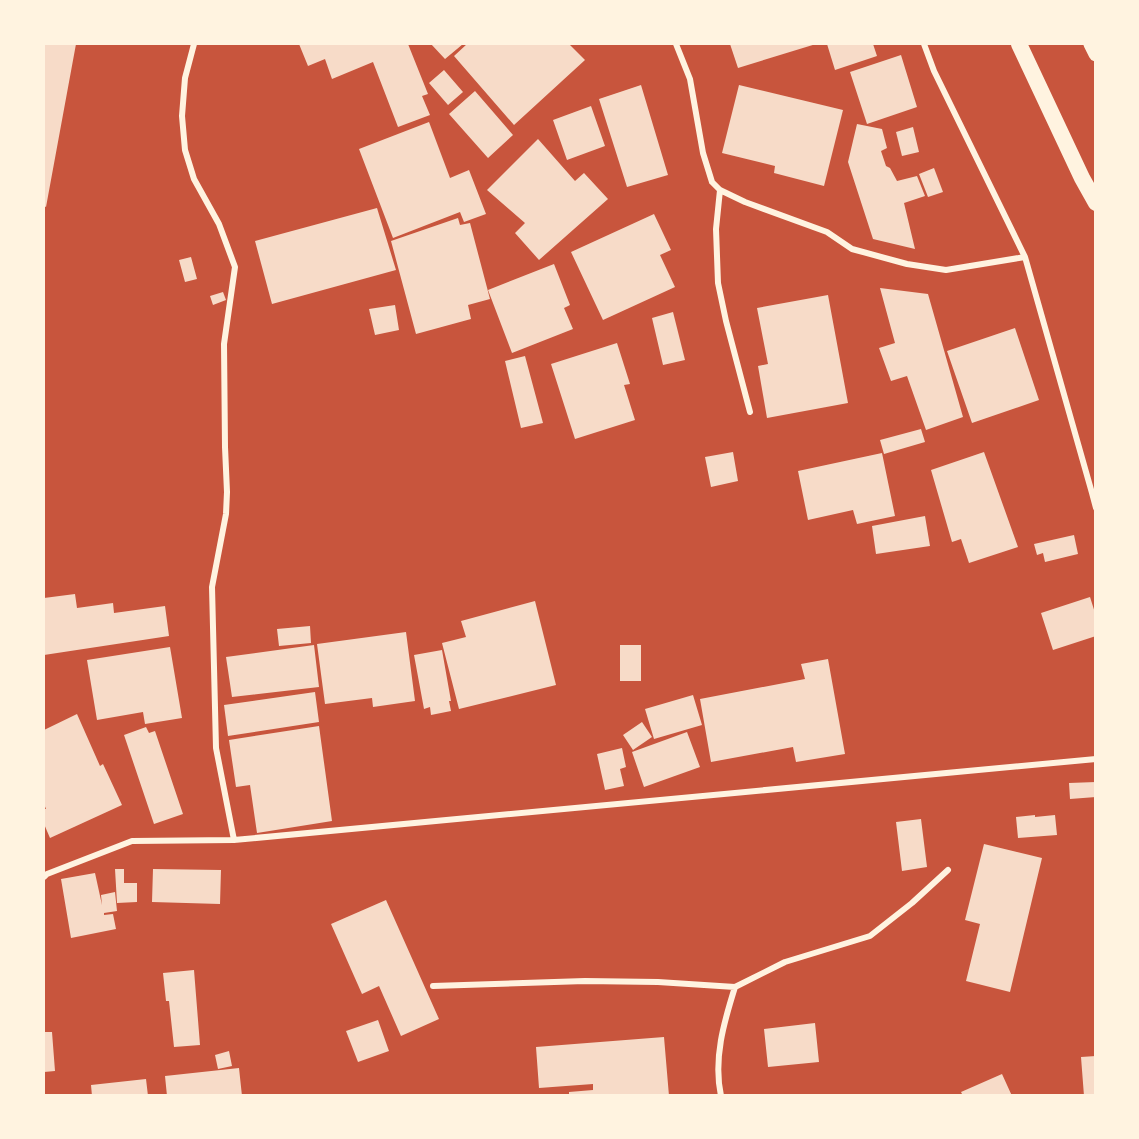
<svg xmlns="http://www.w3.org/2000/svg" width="1139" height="1139" font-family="'Space Grotesk',sans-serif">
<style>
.building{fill:#f7dbc8}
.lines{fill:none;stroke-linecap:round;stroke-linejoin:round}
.minor{stroke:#fff3e0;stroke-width:6}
.primary{stroke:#fff3e0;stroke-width:15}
.trunk{stroke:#fff3e0;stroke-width:16}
</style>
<rect width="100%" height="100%" fill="#c8553d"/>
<!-- building -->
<path class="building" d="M44 44H76L46 207 44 206Z
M299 44H408L428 94 422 96 430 115 398 127 373 62 332 79 325 59 308 66Z
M431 44H463L445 59Z
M467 44H569L585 60 514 125 454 56Z
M730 44H816L738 68Z
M827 44H873L877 56 835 70Z
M901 55 917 107 867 124 850 72Z
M444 70 463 92 448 105 429 83Z
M641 85 668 175 627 187 599 99Z
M739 85 843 110 824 186 774 173 775 166 722 153Z
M475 91 513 135 488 158 449 114Z
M591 106 605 146 567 160 553 120Z
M429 122 450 178 469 170 486 214 464 222 460 212 393 238 359 149Z
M857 124 882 129 887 148 881 151 886 166 890 168 897 181 917 176 925 196 904 203 915 249 873 239 848 162Z
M913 127 919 152 902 156 896 132Z
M538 139 575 181 584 173 608 199 539 260 515 233 525 223 487 190Z
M934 168 943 192 928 197 919 174Z
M377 208 396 270 272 304 255 241Z
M654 214 671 250 660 255 675 287 603 320 571 252Z
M458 218 460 225 470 223 490 299 468 305 471 319 416 334 391 241Z
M191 257 197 279 185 282 179 260Z
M554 264 570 305 564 308 573 329 512 353 488 290Z
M880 288 928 294 963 417 926 430 907 376 891 381 879 348 895 343Z
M223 292 226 300 213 305 210 296Z
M828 295 848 403 767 418 758 366 768 364 757 308Z
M395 305 399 330 375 335 369 309Z
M673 312 685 360 663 365 652 318Z
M1015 328 1039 400 972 423 947 351Z
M617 343 630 384 624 385 635 420 575 439 551 364Z
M525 356 543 423 521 428 505 361Z
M921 429 925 442 884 454 880 440Z
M733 452 738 481 711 487 705 457Z
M984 452 1018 547 969 563 961 539 952 542 931 470Z
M882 453 895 516 857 524 853 510 808 520 798 471Z
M925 516 930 546 876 554 872 526Z
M1074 535 1078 554 1045 562 1043 553 1037 555 1034 544Z
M75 594 77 608 113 603 114 613 165 606 169 636 44 655V598Z
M1090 597 1096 616V636L1053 650 1041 613Z
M535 601 556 685 459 709 442 643 466 637 461 621Z
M310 626 311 643 279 646 277 629Z
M406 632 415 701 373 707 372 698 325 704 317 644Z
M314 645 319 687 232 697 226 657Z
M620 645H641V681H620Z
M170 647 182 718 145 724 143 712 97 720 87 660Z
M442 650 451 701H449L451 711 431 715 430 707 424 709 414 655Z
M828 659 845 754 796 762 793 747 711 762 700 699 805 679 801 664Z
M315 692 319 722 228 736 224 705Z
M693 695 702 725 654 739 645 709Z
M77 714 100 766 103 764 122 805 50 838 44 824V809H46L44 804V730Z
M642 722 652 737 633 750 623 735Z
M319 726 332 821 257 833 250 785 236 787 229 740Z
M146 727 149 733 155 731 183 814 154 824 124 735Z
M687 732 700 767 644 787 632 752Z
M622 748 626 767 620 769 624 786 605 790 597 754Z
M1096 782V797L1070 799 1069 783Z
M1035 815V817L1055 815 1057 835 1018 838 1016 817Z
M921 819 927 867 902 871 896 822Z
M984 844 1042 858 1010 992 966 981 980 924 965 920Z
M115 869H124V883H137V902L117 903Z
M153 869 221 870 220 904 152 902Z
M95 873 102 905 101 895 115 892 117 911 104 913V915L113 914 116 929 71 938 61 879Z
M386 900 439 1019 401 1036 379 986 362 994 331 924Z
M194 970 200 1045 174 1047 169 1001H166L163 973Z
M378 1020 389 1051 358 1062 346 1031Z
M815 1023 819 1062 768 1067 764 1029Z
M44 1032H52L55 1071 44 1072Z
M664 1037 669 1096H569V1092L593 1090V1084L539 1088 536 1047Z
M229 1051 232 1066 218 1069 215 1055Z
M1096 1056V1096H1084L1081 1057Z
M239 1068 242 1096H167L165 1076Z
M1002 1074 1012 1096H963L961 1092Z
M146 1079 148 1096H92L91 1085Z"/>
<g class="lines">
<!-- minor -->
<path class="minor" d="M194 44 185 78 182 116 185 150 194 179 219 224 235 267 224 344 225 447 227 492 226 514 212 587 216 748 234 840
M676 44 690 79 703 153 712 182 720 190 745 202 827 232 852 249 907 264 946 270 1025 257
M924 44 934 71 1025 257 1092 493 1096 508
M720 190 716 229 718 283 726 321 750 412
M44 877 47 874 132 841 234 840 1096 759
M433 986 585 981 658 982 735 987
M721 1096C713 1059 724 1022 735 987L785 962 870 936 912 903 948 870"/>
<!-- primary -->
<path class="primary" d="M1091 44 1096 54"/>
<!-- trunk -->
<path class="trunk" d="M1019 44 1082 178 1096 203"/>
</g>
<!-- border -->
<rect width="1139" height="1139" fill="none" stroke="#fff3e0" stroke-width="90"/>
</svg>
